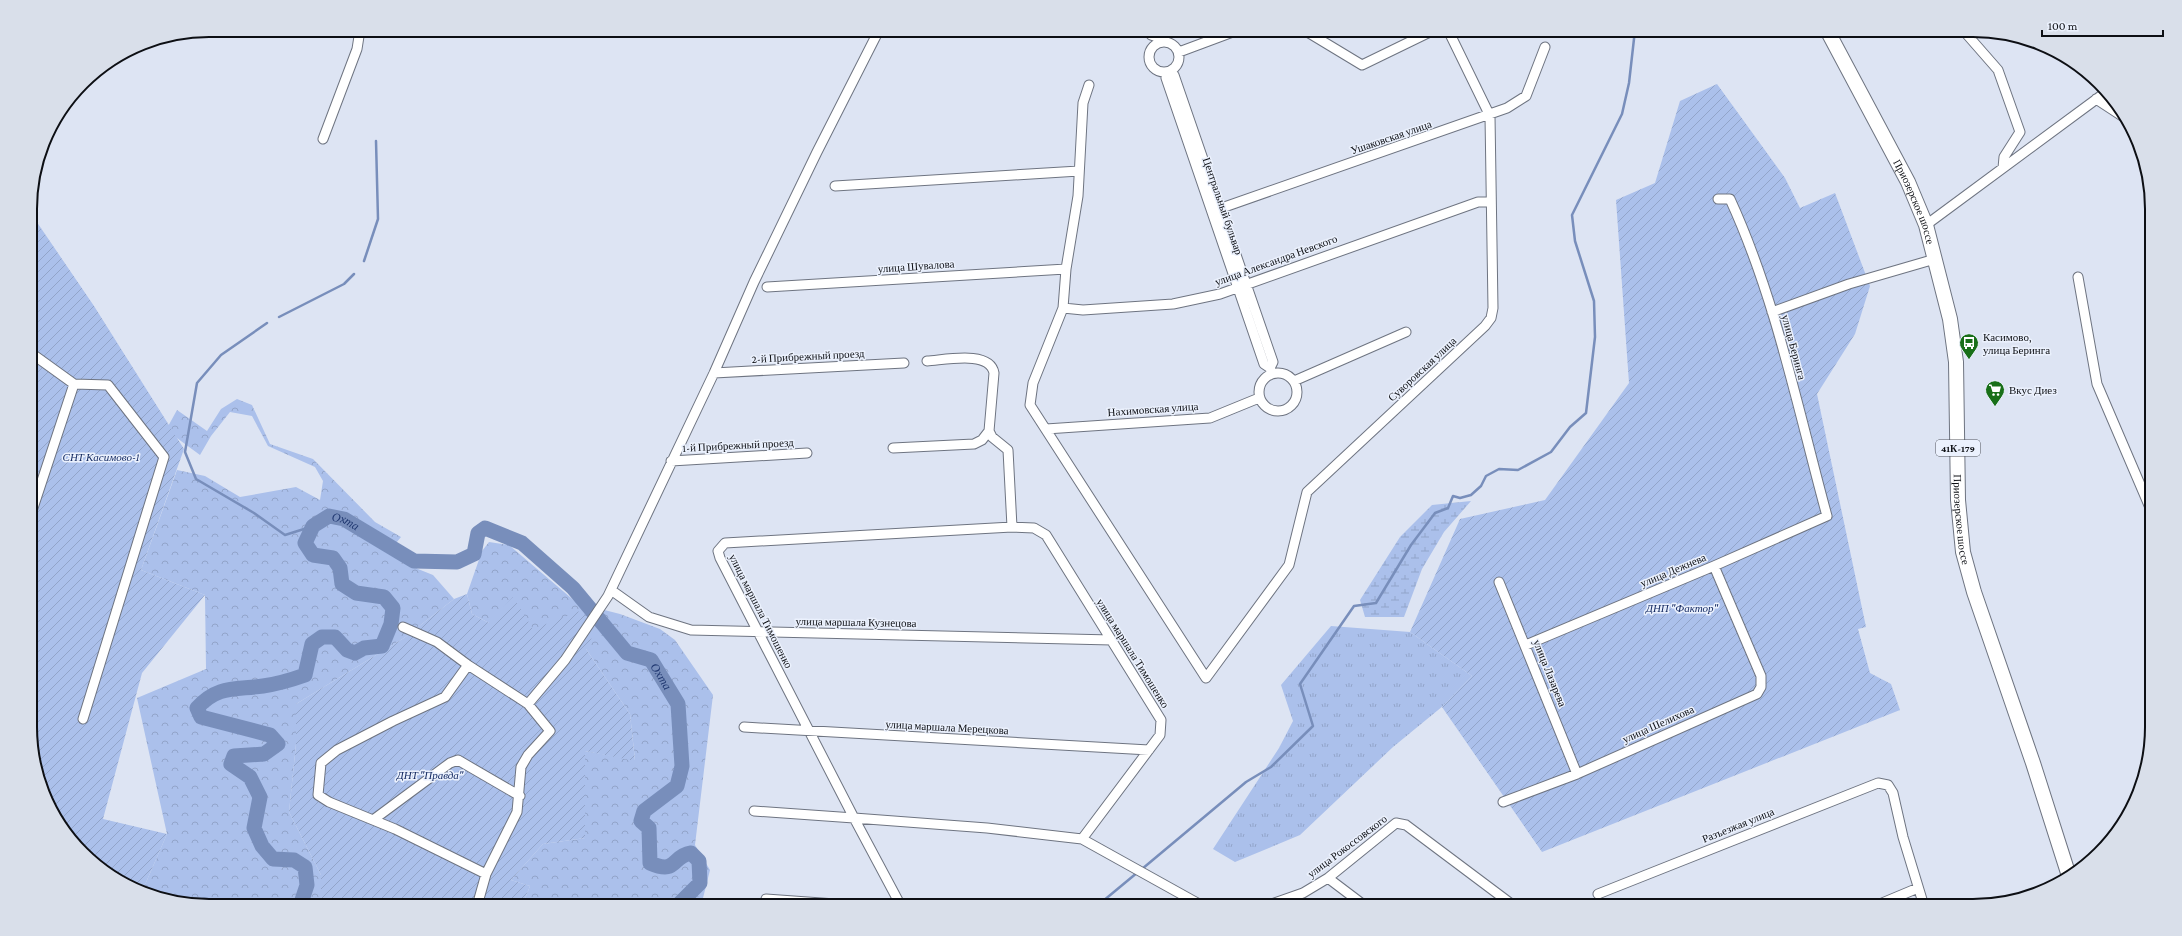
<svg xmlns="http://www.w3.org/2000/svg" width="2182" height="936" font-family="'Crimson Pro',serif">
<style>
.grass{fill:url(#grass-tufts)}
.forest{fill:url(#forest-crowns)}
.wetland{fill:url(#wetland-marsh)}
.garden{fill:url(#garden-furrows)}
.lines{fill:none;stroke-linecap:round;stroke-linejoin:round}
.stream{stroke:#788ebb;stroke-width:2.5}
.river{stroke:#788ebb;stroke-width:15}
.street-casing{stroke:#6e7481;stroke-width:11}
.primary-casing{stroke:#6e7481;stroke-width:16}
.street{stroke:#fff;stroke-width:9}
.primary{stroke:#fff;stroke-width:14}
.labels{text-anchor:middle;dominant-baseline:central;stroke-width:3;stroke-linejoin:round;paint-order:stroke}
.shield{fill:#ebf1fd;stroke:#50535a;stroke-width:1}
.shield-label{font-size:10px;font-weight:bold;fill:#0d0f14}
.street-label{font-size:11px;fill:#0d0f14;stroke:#ebf1fd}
.poi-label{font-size:11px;fill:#0d0f14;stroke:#ebf1fd;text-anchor:start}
.park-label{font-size:11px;font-style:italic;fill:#152b63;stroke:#ebf1fd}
.water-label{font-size:12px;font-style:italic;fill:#203871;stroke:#ebf1fd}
.rim{fill:none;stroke:#0d0f14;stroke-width:2}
</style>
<defs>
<pattern id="grass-tufts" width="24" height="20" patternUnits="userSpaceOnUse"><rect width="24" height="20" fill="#abc0eb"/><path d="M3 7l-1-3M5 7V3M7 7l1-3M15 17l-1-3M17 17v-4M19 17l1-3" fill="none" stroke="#92a4c9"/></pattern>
<pattern id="forest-crowns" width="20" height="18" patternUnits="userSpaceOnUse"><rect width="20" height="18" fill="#abc0eb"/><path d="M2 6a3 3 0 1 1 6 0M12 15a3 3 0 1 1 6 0" fill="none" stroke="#92a4c9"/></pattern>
<pattern id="wetland-marsh" width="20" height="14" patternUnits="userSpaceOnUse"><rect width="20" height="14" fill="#abc0eb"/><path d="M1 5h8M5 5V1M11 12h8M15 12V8" fill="none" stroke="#92a4c9"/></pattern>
<pattern id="garden-furrows" width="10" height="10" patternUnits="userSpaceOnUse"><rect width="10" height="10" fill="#abc0eb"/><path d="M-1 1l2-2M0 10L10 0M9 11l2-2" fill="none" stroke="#92a4c9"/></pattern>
</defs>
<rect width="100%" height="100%" fill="#dde4f3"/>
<!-- grass -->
<path class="grass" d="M1331 626 1410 632 1472 676 1443 706 1393 747 1300 835 1235 862 1213 849 1279 748 1293 721 1281 685Z"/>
<!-- forest -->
<path class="forest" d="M237 399 252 405 270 444 313 459 375 522 401 537 392 548 418 569 433 575 454 599 404 638 296 704V744L289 812 321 875V906H209L137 890 144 887 167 834 137 698 206 669 205 595 141 570 177 470 205 476 240 497 296 487 320 500 323 481 315 467 268 446 252 416 230 412 211 436 200 455 166 430 177 410 207 431 221 409Z
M489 542 509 545 577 603 620 614 660 629 675 640 713 695 695 845 710 870 701 906H522L530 886 511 880 543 844 585 838V751L635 760 630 714 586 649 533 629 489 623 472 614 467 594 482 551Z"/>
<!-- wetland -->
<path class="wetland" d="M1471 501 1444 532 1422 569 1404 617H1365L1360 600 1400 537 1432 505Z"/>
<!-- garden -->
<path class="garden" d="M1717 84 1785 178 1800 208 1835 193 1870 286 1855 334 1817 394 1866 627 1858 629 1870 673 1891 684 1900 710 1542 852 1442 707 1472 676 1410 632 1460 519 1545 500 1629 383 1616 200 1655 183 1680 101Z
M30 212 94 306 184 449 141 570 205 595 142 673 103 819 167 834 144 887 137 890 100 869 67 836 44 795 32 750Z
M467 594 472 614 489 623 513 597 533 629 580 611 597 627 586 649 630 714 635 761 585 751V838L543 844 511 880 530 886 522 906H321V875L289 812 296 744V704L404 638 454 599Z"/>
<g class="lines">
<!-- stream -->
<path class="stream" d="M364 261 378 219 376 141
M279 317 344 284 354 274
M267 323 221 355 197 383 185 452 196 479 254 513 285 535 304 529 329 516
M1142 869 1246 782 1271 767 1313 726 1300 684 1354 606 1376 603 1411 545 1435 513 1448 508 1453 496 1460 498 1471 495 1481 486 1486 476 1499 469 1518 470 1551 452 1570 427 1586 413 1595 337 1594 301 1575 241 1572 215 1622 114 1629 83 1635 30
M1097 906 1138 872"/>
<!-- river -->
<g class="river">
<path d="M204 905 212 906"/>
<path id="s1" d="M300 906 307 885 305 867 294 860 273 859 262 846 254 828 260 797 250 777 231 764 234 756 264 754 278 744 270 735 201 717 197 708C218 685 235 690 263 686 277 684 291 680 305 675L312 644 322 637H335L347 650 355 653 364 648 382 646 391 624 393 608 384 597 356 593 342 584 340 568 333 558 313 555 305 543 313 526 329 516 344 519 414 561 457 562 474 554 478 533 485 528 522 543 573 588 627 653 651 660 678 704 682 766 677 786 644 811 641 821 649 828 650 863C678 875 671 856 691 853L699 861 700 883 677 906"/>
</g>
<!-- street casing -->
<g class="street-casing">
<path id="street" d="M1149 30 1151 35 1157 37
M1158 30 1157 37 1159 42
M1304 30 1362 65 1434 30
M1963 30 1998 70 2020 132 2004 157 2003 168
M1149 57a15 15 0 1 1 30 0a15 15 0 1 1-30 0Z
M1179 52 1238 30
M1170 72V74L1174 75 1273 362 1270 368
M1170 74 1166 78 1264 364 1270 368 1272 374
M1089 85 1083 103 1078 196 1066 269 1063 308 1033 383 1030 405 1206 678 1289 565 1307 492 1485 326 1491 318 1493 308 1490 116 1448 30
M2096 99 2125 118
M323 139 357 49 360 30
M835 186 1079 171
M1213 211 1507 108 1526 96 1545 47
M1926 225 2106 92
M2078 277 2097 384 2151 510
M767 287 1066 269
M1063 308 1083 310 1173 304 1220 294 1478 202H1491
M1772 312 1849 284 1935 259
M31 353 74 384 108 385 164 457 83 719
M1259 392a19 19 0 1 1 38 0a19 19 0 1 1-38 0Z
M714 373 904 363
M1294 381 1406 332
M1046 429 1210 418 1259 398
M989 431 992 437 1008 450 1012 527
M893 448 974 444 982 440 989 431 994 373C990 350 945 360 927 361
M671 461 807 453
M31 514 74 384
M1012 527 1034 528 1046 535 1161 720 1160 735 1082 839 987 828 854 818 720 558 718 551 725 543Z
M1499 582 1577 774
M611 590 649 617 691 630 1112 640
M403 627 437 642 468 665 528 704
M1526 645 1714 566 1827 516C1798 410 1776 299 1730 199H1718
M468 665 445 697 393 721 337 750 321 763 318 795 329 802 395 829 486 874
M744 727 1149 750
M1503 802 1577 774 1757 694 1761 687V676L1714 566
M754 811 854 818 901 906
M373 820 450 763 458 760 520 796
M1082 839 1190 899
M1328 878 1365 906
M1598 894 1878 783 1888 785 1893 793 1903 837 1924 906
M477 906 486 874 517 812 521 767 528 755 550 731 528 704 565 660 608 596 714 373 754 282 817 152 879 30
M764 906 766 899 863 906
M1182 906 1190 899 1203 906
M1266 906 1303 893 1328 878 1396 823 1406 825 1514 906
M1875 906 1918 888"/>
</g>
<!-- primary casing -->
<g class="primary-casing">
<g id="primary">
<path id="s2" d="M1827 30 1908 182 1926 225 1950 319 1956 362 1958 500 1963 552 1974 592 2033 763 2069 876"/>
</g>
</g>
<!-- street -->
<use href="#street" class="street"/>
<!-- primary -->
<use href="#primary" class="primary"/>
</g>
<!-- icons -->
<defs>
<g id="bus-pin" transform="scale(1)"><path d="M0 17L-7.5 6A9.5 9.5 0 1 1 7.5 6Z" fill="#186f18" stroke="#ebf1fd"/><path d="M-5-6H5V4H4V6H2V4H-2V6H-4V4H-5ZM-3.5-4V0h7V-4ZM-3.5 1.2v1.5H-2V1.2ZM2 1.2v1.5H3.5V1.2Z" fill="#fff"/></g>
<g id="supermarket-pin" transform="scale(1)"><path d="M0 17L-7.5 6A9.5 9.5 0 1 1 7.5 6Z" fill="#186f18" stroke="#ebf1fd"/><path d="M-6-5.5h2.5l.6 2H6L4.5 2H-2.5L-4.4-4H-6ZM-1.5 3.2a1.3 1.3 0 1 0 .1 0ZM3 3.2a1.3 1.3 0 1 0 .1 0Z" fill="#fff"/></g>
</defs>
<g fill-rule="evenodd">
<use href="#bus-pin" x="1969" y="343"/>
<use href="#supermarket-pin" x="1995" y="390"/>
</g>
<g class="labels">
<!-- shield labels -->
<rect class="shield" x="1936" y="440" width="44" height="16" rx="3"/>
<g class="shield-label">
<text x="1958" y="448">41К-179</text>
</g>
<!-- street labels -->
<g class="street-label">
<text transform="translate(1391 137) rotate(-19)">Ушаковская улица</text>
<text stroke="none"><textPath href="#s2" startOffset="193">Приозерское шоссе</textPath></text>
<text transform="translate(1223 206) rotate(71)">Центральный бульвар</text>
<text transform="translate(1276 260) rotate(-20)">улица Александра Невского</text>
<text transform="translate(916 266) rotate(-4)">улица Шувалова</text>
<text transform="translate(1794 347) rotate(75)">улица Беринга</text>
<text transform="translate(808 356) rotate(-3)">2-й Прибрежный проезд</text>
<text transform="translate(1422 369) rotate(-43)">Суворовская улица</text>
<text transform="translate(1153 409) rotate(-4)">Нахимовская улица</text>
<text transform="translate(738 445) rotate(-3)">1-й Прибрежный проезд</text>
<text stroke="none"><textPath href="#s2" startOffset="517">Приозерское шоссе</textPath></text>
<text transform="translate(1673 570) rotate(-23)">улица Дежнева</text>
<text transform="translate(761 611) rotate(63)">улица маршала Тимошенко</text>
<text transform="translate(856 622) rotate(1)">улица маршала Кузнецова</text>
<text transform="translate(1133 653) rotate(58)">улица маршала Тимошенко</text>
<text transform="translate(1550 673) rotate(68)">улица Лазарева</text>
<text transform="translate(1658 724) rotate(-24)">улица Шелихова</text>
<text transform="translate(947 727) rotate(3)">улица маршала Мерецкова</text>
<text transform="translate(1738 825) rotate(-22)">Разъезжая улица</text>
<text transform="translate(1347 846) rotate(-37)">улица Рокоссовского</text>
</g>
<!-- poi labels -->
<g class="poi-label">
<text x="1983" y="337">Касимово,<tspan x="1983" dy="13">улица Беринга</tspan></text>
<text x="2009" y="390">Вкус Диез</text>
</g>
<!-- park labels -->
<g class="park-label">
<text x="101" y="457">СНТ Касимово-1</text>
<text x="1682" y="608">ДНП "Фактор"</text>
<text x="430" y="775">ДНТ "Правда"</text>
</g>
<!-- water labels -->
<g class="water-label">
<text stroke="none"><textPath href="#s1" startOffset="781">Охта</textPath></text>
<text stroke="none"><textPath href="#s1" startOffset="1189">Охта</textPath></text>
</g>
</g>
<!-- crop -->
<path d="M0 0H2182V936H0ZM209 37H1973A172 172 0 0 1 2145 209V727A172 172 0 0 1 1973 899H209A172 172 0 0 1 37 727V209A172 172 0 0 1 209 37Z" fill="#d9dfea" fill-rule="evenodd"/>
<path class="rim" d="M209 37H1973A172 172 0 0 1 2145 209V727A172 172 0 0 1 1973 899H209A172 172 0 0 1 37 727V209A172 172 0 0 1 209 37Z"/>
<!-- scale -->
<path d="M2042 30v6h121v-6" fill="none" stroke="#0d0f14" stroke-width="2"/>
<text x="2048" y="30" font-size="12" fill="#0d0f14" stroke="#ebf1fd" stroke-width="3" paint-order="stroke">100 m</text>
</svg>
